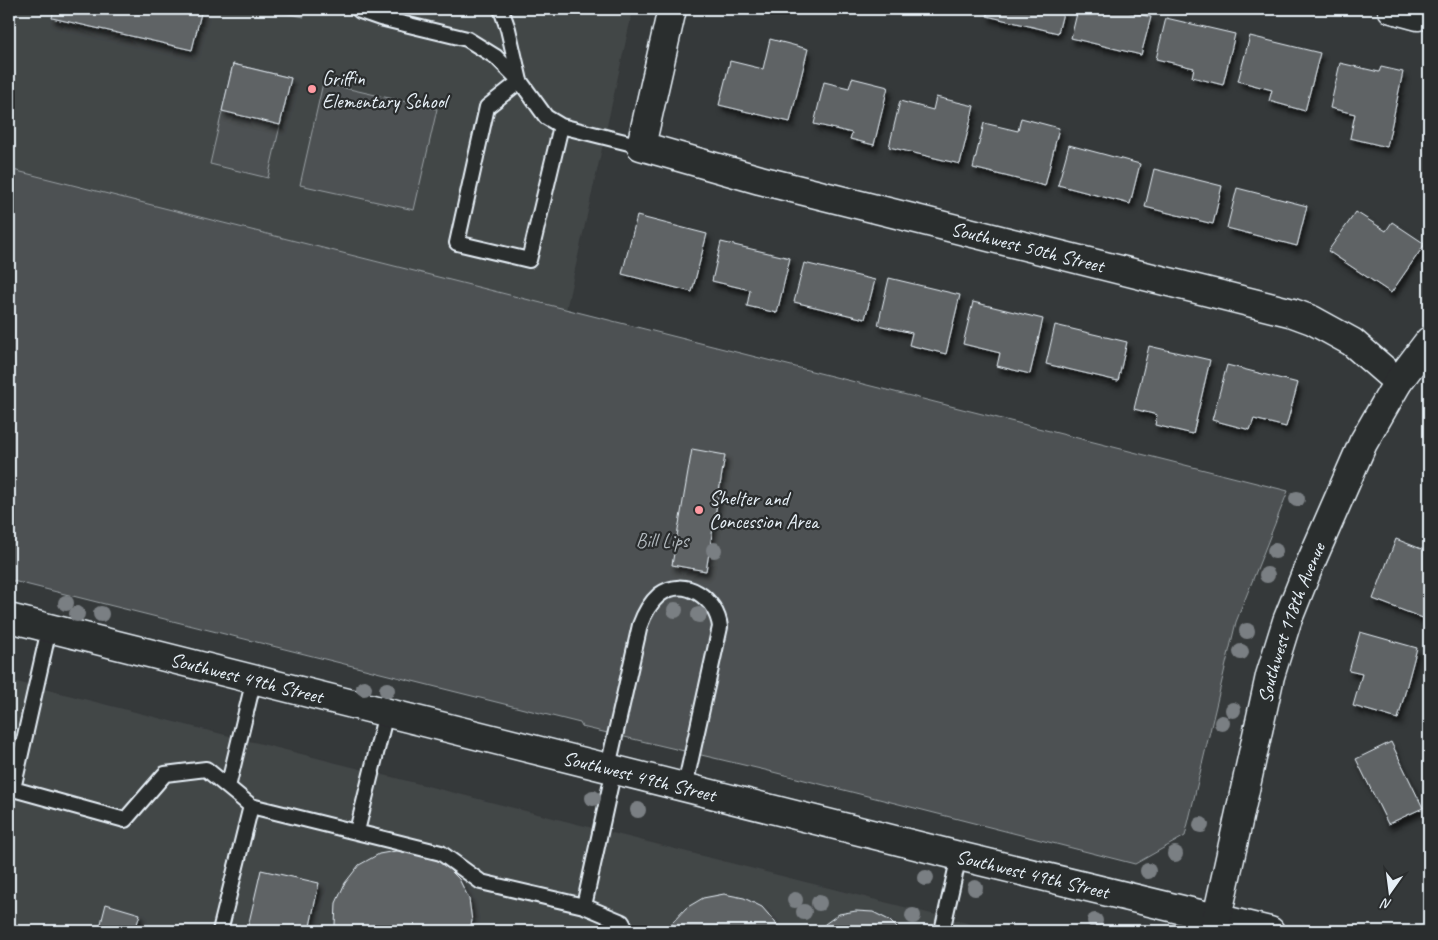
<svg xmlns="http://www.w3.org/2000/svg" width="1438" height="940" font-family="Caveat,sans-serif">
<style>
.built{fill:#424647}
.green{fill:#4d5152;stroke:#9aa1a5}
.building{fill:#5f6365;stroke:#e8f1f8;filter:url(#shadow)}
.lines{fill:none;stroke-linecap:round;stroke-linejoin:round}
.lane-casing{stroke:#e8f1f8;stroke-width:18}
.street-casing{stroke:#e8f1f8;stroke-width:31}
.lane{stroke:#2a2d2e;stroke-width:14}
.street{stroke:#2a2d2e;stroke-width:28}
.tree{fill:#7a7f83}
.poi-dot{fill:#ff9aa2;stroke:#2a2d2e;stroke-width:2}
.labels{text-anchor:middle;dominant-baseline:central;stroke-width:4.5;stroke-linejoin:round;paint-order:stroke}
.poi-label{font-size:20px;fill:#e8f1f8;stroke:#2a2d2e;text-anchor:start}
.street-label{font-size:20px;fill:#e8f1f8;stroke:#2a2d2e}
.park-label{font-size:20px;fill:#b2b9be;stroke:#2a2d2e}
</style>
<defs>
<filter id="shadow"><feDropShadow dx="3" dy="5.5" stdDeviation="2.5" flood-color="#0009"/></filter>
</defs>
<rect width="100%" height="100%" fill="#35393a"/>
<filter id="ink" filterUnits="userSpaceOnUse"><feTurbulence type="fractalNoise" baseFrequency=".02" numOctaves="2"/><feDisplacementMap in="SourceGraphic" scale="10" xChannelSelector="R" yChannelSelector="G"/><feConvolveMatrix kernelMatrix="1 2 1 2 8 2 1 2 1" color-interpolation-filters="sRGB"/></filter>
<g filter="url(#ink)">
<!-- built -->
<path class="built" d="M9 9H633L566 310 9 169Z
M9 680 999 931H9Z"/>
<!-- green -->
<path class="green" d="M266 9H306L304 17Z
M233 64 291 78 268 178 210 164Z
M323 83 437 109 414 210 300 185Z
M9 169 1288 491 1236 622 1185 836 1135 864 765 770 582 727 580 723 9 580Z"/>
<!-- building -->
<path class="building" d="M54 9H202L192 50 52 18Z
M989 9H1064L1058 33 987 16Z
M1078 9H1118L1151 17 1141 55 1071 38Z
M1166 18 1235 34 1223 85 1192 77 1194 68 1156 59Z
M1250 36 1320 53 1305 111 1269 101 1272 90 1238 81Z
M770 39 808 49 790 122 719 105 730 61 763 69Z
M1340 63 1379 72 1381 67 1403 72 1387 147 1350 138 1355 114 1330 108Z
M233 64 291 78 280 125 222 111Z
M852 78 888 87 874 145 850 139 852 133 814 124 824 82 849 88Z
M936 97 974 106 960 164 889 147 900 101 933 110Z
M1021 118 1059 128 1045 186 973 168 984 123 1018 131Z
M1069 145 1140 164 1130 204 1058 185Z
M1154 169 1222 186 1213 224 1145 207Z
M1237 188 1307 206 1297 246 1227 228Z
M1356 212 1386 231 1392 222 1425 244 1391 293 1328 251Z
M637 216 707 234 692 292 622 274Z
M721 242 790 258 777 313 747 306 750 290 712 281Z
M804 263 875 280 865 319 794 302Z
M889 278 960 295 946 354 909 345 912 333 878 325Z
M973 302 1043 319 1030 374 997 366 1000 353 963 344Z
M1055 325 1127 342 1118 381 1046 364Z
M1149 346 1210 360 1193 434 1155 425 1157 415 1134 409Z
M1227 365 1298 383 1286 427 1254 419 1250 430 1212 420Z
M692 449 725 455 706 571 672 565Z
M1396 539 1429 552V616L1428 620 1373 599Z
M1360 632 1417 648 1398 719 1353 706 1362 674 1349 671Z
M1391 742 1423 808 1388 824 1356 759Z
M401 850 423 853 443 863 459 879 469 899 472 921 469 931H337L335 925 336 903 345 883 359 865 379 854Z
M261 870 319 883 309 931H247Z
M724 894 744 898 762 907 775 922 780 931H669L672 923 686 908 703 898Z
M106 904 140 914 135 931H99Z
M856 911 873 912 889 920 900 931H819L825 924 839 914Z
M532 926 553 931H531Z"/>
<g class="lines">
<!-- lane casing -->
<g class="lane-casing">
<path id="lane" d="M358 9 360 11 380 18 467 39 496 57 520 81 546 117 561 126
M501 9 508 29 520 81
M520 81 487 107 457 243 529 260 561 126 641 146
M49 629 13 789 125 820 165 774 206 769 251 806 441 853 481 882 584 906 614 769
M608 767 640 625C644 614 651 602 659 595 685 575 717 599 720 627L685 786
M228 787 254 679
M357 831 386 713
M584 906 622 922 627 931
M220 931 251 806
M942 931 959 856"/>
</g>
<!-- street casing -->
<g class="street-casing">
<g id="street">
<path id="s1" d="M672 9 641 146 760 180 1293 313 1312 320 1352 342 1398 382"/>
<path d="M1392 9 1418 16 1429 14"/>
<path id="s2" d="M9 618 959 856 1270 931"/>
<path id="s3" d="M1214 931 1270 676 1287 621 1307 571 1363 443 1398 382 1429 341"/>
</g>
</g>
<!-- lane -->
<use href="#lane" class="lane"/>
<!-- street -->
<use href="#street" class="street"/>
</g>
<!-- trees -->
<g class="tree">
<circle cx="1297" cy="499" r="8"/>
<circle cx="714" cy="550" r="8"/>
<circle cx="1275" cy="551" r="8"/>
<circle cx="1267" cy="575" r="8"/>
<circle cx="66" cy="603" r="8"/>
<circle cx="675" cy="610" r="8"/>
<circle cx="77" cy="614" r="8"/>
<circle cx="101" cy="614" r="8"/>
<circle cx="699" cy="615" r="8"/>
<circle cx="1247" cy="631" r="8"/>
<circle cx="1241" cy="652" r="8"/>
<circle cx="364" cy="688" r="8"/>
<circle cx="387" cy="690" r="8"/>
<circle cx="1233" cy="710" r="8"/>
<circle cx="1222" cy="723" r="8"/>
<circle cx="593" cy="798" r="8"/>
<circle cx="638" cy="810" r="8"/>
<circle cx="1201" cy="825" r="8"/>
<circle cx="1175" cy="854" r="8"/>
<circle cx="1148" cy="871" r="8"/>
<circle cx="926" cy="878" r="8"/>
<circle cx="975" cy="888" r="8"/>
<circle cx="795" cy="900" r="8"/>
<circle cx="819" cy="903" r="8"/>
<circle cx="804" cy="912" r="8"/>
<circle cx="913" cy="916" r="8"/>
<circle cx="1095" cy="921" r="8"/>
</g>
</g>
<!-- markers -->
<g class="poi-dot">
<circle cx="312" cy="89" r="5"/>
<circle cx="699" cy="510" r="5"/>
</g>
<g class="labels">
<!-- poi labels -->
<g class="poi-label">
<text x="322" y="78">Griffin<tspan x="322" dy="23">Elementary School</tspan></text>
<text x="709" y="498">Shelter and<tspan x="709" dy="23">Concession Area</tspan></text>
</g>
<!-- street labels -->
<g class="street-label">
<text stroke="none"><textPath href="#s1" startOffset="540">Southwest 50th Street</textPath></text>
<text stroke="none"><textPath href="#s3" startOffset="318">Southwest 118th Avenue</textPath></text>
<text stroke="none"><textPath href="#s2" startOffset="245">Southwest 49th Street</textPath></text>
<text stroke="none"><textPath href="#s2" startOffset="650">Southwest 49th Street</textPath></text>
<text stroke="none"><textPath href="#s2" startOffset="1055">Southwest 49th Street</textPath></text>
</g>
<!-- park labels -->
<g class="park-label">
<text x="662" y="540">Bill Lips</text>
</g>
</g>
<!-- margin -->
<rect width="1438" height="940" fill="none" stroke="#2a2d2e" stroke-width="30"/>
<rect x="15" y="15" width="1408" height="910" fill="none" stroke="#e8f1f8" stroke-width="2" filter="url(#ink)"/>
<!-- north arrow -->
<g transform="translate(1390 892) rotate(194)" stroke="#2a2d2e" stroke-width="4" paint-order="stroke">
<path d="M0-4L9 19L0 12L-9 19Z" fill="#e8f1f8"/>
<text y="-8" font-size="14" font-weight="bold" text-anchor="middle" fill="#e8f1f8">N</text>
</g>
</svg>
